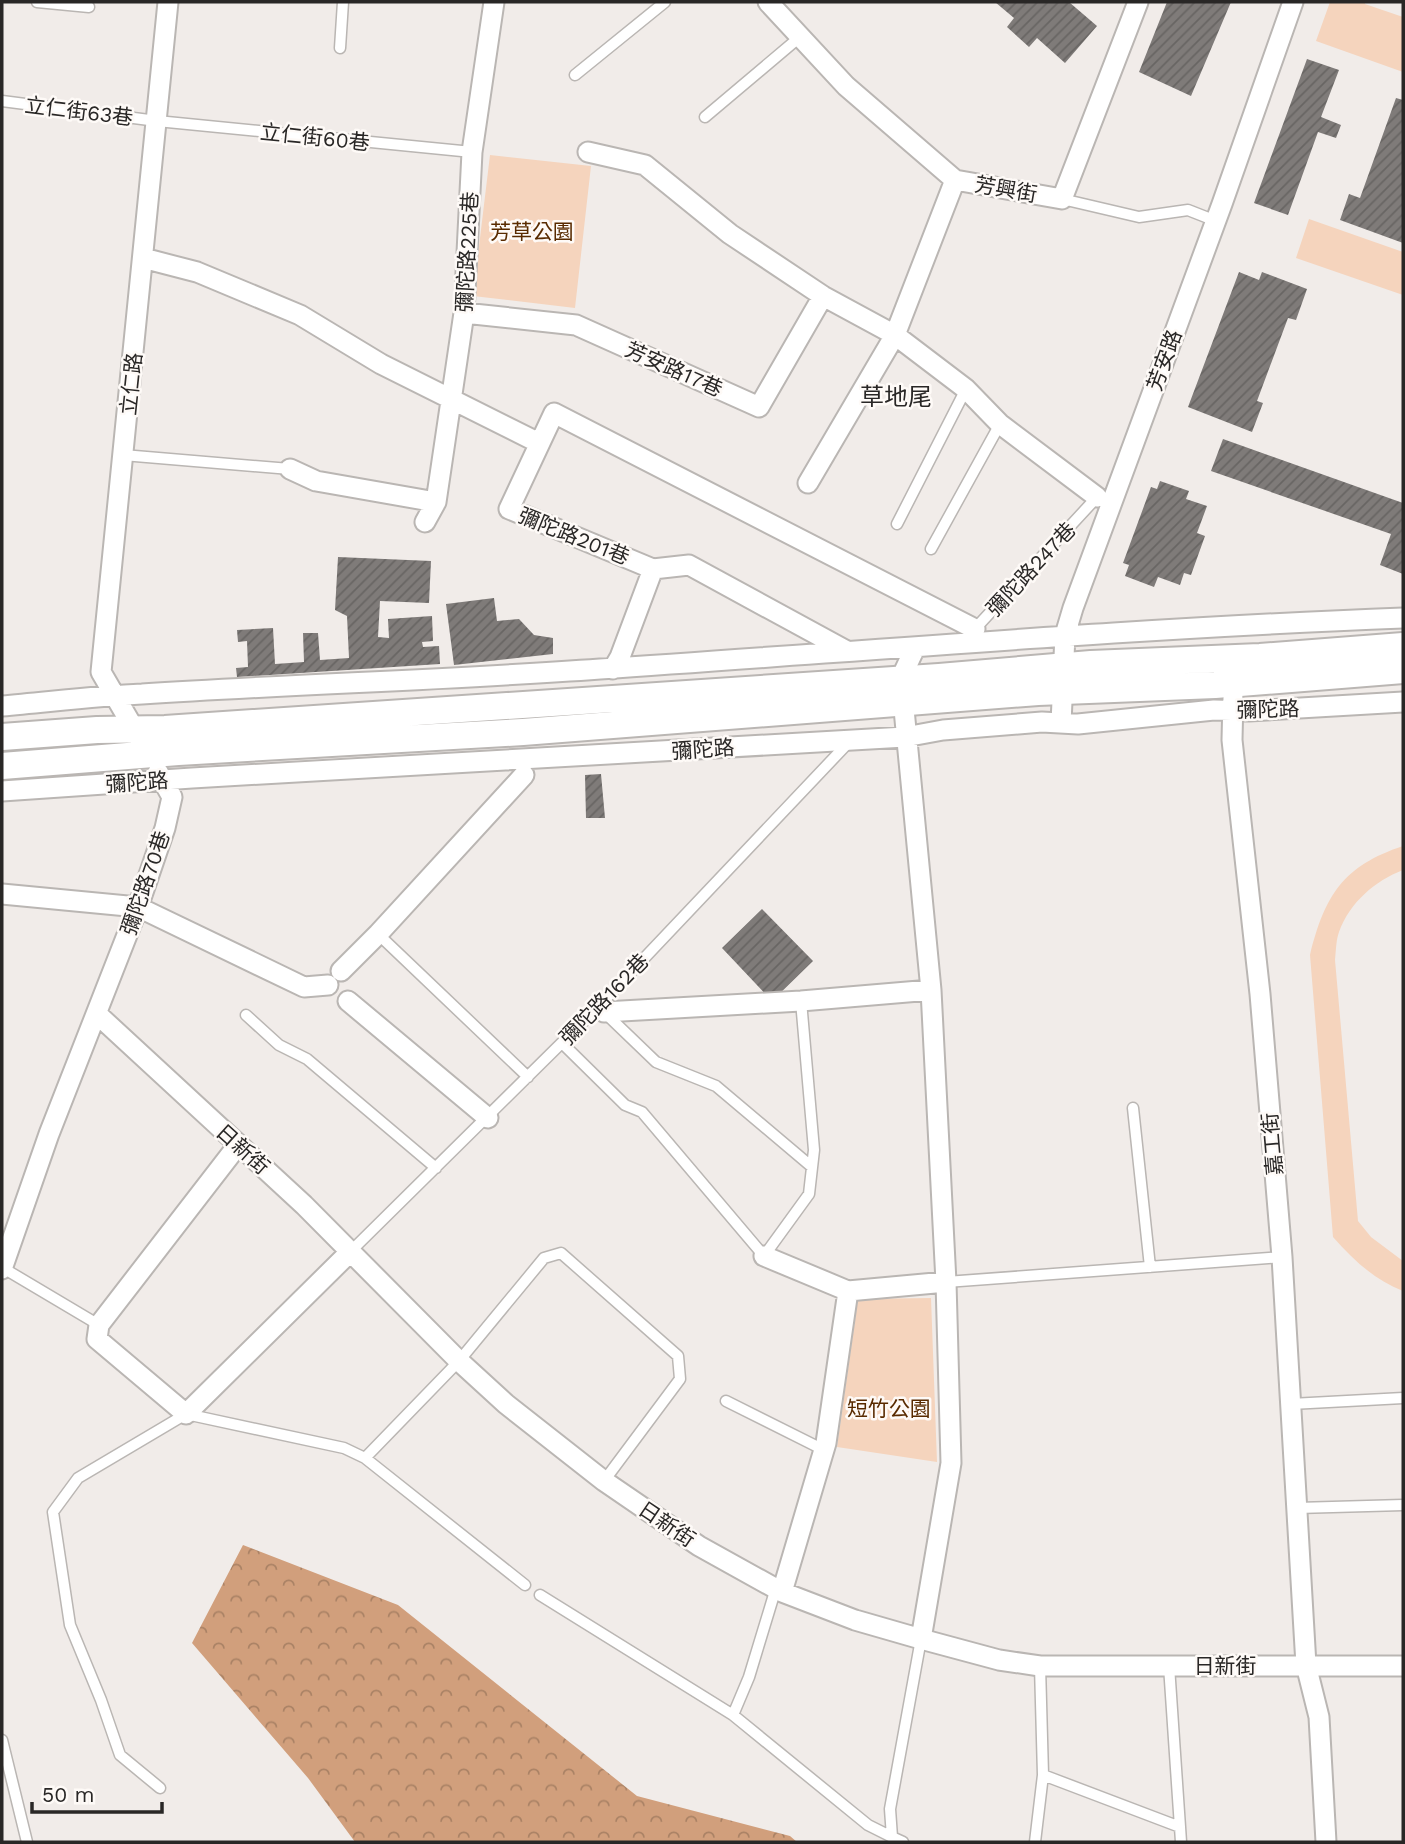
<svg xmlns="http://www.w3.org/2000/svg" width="1405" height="1844" font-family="'Work Sans','Noto Sans TC',sans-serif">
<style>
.forest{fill:url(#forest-crowns)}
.green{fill:#f5d4bd}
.building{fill:url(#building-hatch)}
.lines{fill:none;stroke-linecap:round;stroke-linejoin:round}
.lane-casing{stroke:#bab6b3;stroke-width:13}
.street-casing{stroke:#bab6b3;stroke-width:23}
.secondary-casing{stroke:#bab6b3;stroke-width:30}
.lane{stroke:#fff;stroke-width:10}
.street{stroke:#fff;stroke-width:19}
.secondary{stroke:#fff;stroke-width:26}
.labels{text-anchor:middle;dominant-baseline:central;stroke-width:5;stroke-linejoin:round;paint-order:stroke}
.street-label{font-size:21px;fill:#292726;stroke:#fefaf7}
.park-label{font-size:21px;fill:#592b00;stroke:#fefaf7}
.quarter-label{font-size:24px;fill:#292726;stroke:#fefaf7}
</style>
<defs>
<pattern id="forest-crowns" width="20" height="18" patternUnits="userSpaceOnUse" patternTransform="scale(1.75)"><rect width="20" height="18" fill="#d19f7c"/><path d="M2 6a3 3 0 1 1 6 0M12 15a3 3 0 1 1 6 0" fill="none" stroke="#aa8265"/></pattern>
<pattern id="building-hatch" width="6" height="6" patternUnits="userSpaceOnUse" patternTransform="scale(1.75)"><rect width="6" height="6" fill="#7f7b79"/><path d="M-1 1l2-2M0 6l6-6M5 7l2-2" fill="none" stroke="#686563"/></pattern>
</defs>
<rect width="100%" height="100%" fill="#f1ece9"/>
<!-- forest -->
<path class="forest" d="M243 1545 398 1605 637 1796 790 1836 797 1842H355L308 1778 192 1643Z"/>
<!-- green -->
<path class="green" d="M1330 2H1365V4L1403 17V72L1316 41Z
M490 155 591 166 575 308 473 296Z
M1309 219 1403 252V295L1296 258Z
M1403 846V870C1375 881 1350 902 1339 932 1336 940 1336 951 1335 960L1358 1221 1371 1237 1403 1261V1291C1375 1280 1353 1260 1333 1237L1310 955C1325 895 1343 866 1403 846Z
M931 1298 937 1462 837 1447 858 1299Z"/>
<!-- building -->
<path class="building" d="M995 2H1069L1097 26 1065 63 1037 38 1029 47 1007 27 1014 18Z
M1167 2H1231L1191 96 1139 72Z
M1307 59 1339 70 1321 117 1341 125 1336 138 1318 132 1288 215 1254 203Z
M1396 98 1403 100V243L1340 220 1349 194 1360 198Z
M1239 272 1259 280 1262 272 1307 289 1296 320 1288 318 1257 401 1263 403 1252 432 1188 407Z
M1223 439 1403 503V574L1380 565 1391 534 1211 471Z
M1160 481 1189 491 1186 499 1207 506 1197 533 1205 536 1191 575 1184 573 1180 585 1158 577 1154 587 1125 576 1129 565 1123 563 1151 487 1157 489Z
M338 557 431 561 429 603 380 601 378 637 389 638 388 619 432 616 433 641 422 642 423 647 439 646 440 664 237 677 236 668 248 667 247 641 238 642 237 630 273 628 275 664 304 662 303 633H318L320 660 349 658 347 616 335 610Z
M494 598 497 621 519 619 534 635 553 638V654L454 665 446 604Z
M601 774 605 818H586L585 775Z
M762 909 813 961 772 1001 722 948Z"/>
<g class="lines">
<!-- lane casing -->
<g class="lane-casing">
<path id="lane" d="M37 2 89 7
M340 48 343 2
M575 75 665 2
M2 101 157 121 472 152
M705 117 801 36
M1062 199 1139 217 1188 210 1216 221
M123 455 290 469
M897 524 966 389
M931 549 1000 424
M973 631 1098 496
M378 934 528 1077
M604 1012 656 1062 716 1086 812 1167
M246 1015 279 1045 307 1059 436 1168
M562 1043 625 1105 642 1112 764 1256 809 1194 814 1150 801 1001
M1133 1108 1150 1267
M350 1252 597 1008 849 742
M3 1268 99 1325
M946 1282 1282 1257
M726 1401 824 1450
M1291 1404 1403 1398
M365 1458 459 1361 544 1258 561 1253 678 1356 680 1379 604 1481
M1297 1508 1403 1505
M540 1595 733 1715 868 1825 892 1837
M733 1715 749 1677 776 1588
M2 1740 27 1842
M1043 1775 1180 1827 1169 1666
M160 1788 120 1755 101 1700 70 1625 53 1512 78 1478 186 1414 344 1448 365 1458 525 1585
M1180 1827 1181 1842
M903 1842 892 1837 890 1809 921 1639
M1035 1842 1043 1775 1040 1666"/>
</g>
<!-- street casing -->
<g class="street-casing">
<path id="street" d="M768 2 846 86 955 180 1062 199 1138 2
M588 152 645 165 730 234 823 296 895 335 966 389 1000 424 1097 497
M143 258 197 272 300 315 381 364 539 443
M464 313 576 325 759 407 823 296
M290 469 316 481 436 502 425 522
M808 483 895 335 955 180
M436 502 464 313 472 152 494 2
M653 569 689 565 847 651
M915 648 901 678 931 990 946 1282 951 1463 921 1639
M613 669 620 657 653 569 509 509 554 413 975 629
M1233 698 1232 740 1260 994 1282 1257 1306 1665 1319 1717 1326 1842
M2 706C49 702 95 696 142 694 295 684 448 680 600 669 868 651 1135 628 1403 618
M1061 723 1065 635 1073 608 1222 204 1293 2
M140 739 101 672 168 2
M2 791 192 778 905 737 943 730 1042 722 1078 724 1214 710 1249 711 1403 702
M2 894 138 907 304 987 328 985
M341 971 378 934 524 775
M348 1001 488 1118
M597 1008 604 1012 801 1001 931 990
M97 1014 304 1205 459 1361 506 1404 604 1481 699 1546 782 1592 855 1620 921 1639 999 1660 1040 1666H1403
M238 1145 99 1325 97 1339 186 1414 350 1252
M764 1256 848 1291
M2 1269 49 1134 138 907 165 828 172 797 158 772
M782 1592 826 1443 848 1291 946 1282"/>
</g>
<!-- secondary casing -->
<g class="secondary-casing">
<path id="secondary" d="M2 737 97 730 165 729 939 677 1091 664 1260 657 1403 646
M2 766 178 752 523 732 1038 692 1215 685 1403 670"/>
</g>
<!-- lane -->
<use href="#lane" class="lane"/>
<!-- street -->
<use href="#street" class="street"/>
<!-- secondary -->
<use href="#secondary" class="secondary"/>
</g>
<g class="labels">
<!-- street labels -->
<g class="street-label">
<text transform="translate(79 111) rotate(7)">立仁街63巷</text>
<text transform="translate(315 137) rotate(6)">立仁街60巷</text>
<text transform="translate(1006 189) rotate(10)">芳興街</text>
<text transform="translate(467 252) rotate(-87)">彌陀路225巷</text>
<text transform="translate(1164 360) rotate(-70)">芳安路</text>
<text transform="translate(674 369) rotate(24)">芳安路17巷</text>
<text transform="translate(131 384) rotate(-84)">立仁路</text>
<text transform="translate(574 536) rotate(22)">彌陀路201巷</text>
<text transform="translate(1031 569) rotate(-47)">彌陀路247巷</text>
<text transform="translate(1268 709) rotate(-2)">彌陀路</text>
<text transform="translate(703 749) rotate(-4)">彌陀路</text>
<text transform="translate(137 782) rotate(-4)">彌陀路</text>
<text transform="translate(145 883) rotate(-71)">彌陀路70巷</text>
<text transform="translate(604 999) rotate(-46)">彌陀路162巷</text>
<text transform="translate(1272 1144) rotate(-95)">嘉工街</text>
<text transform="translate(243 1149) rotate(42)">日新街</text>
<text transform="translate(667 1524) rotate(34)">日新街</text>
<text x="1225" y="1665">日新街</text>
</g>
<!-- park labels -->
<g class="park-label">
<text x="532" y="231">芳草公園</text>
<text x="889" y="1408">短竹公園</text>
</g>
<!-- quarter labels -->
<g class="quarter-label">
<text x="896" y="397">草地尾</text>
</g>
</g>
<!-- border -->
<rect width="1405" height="1844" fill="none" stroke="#292726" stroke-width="7"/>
<!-- scale -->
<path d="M32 1802v10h130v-10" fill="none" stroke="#292726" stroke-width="3.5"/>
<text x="42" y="1802" font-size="21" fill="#292726" stroke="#fefaf7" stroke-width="5" paint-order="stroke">50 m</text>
</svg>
